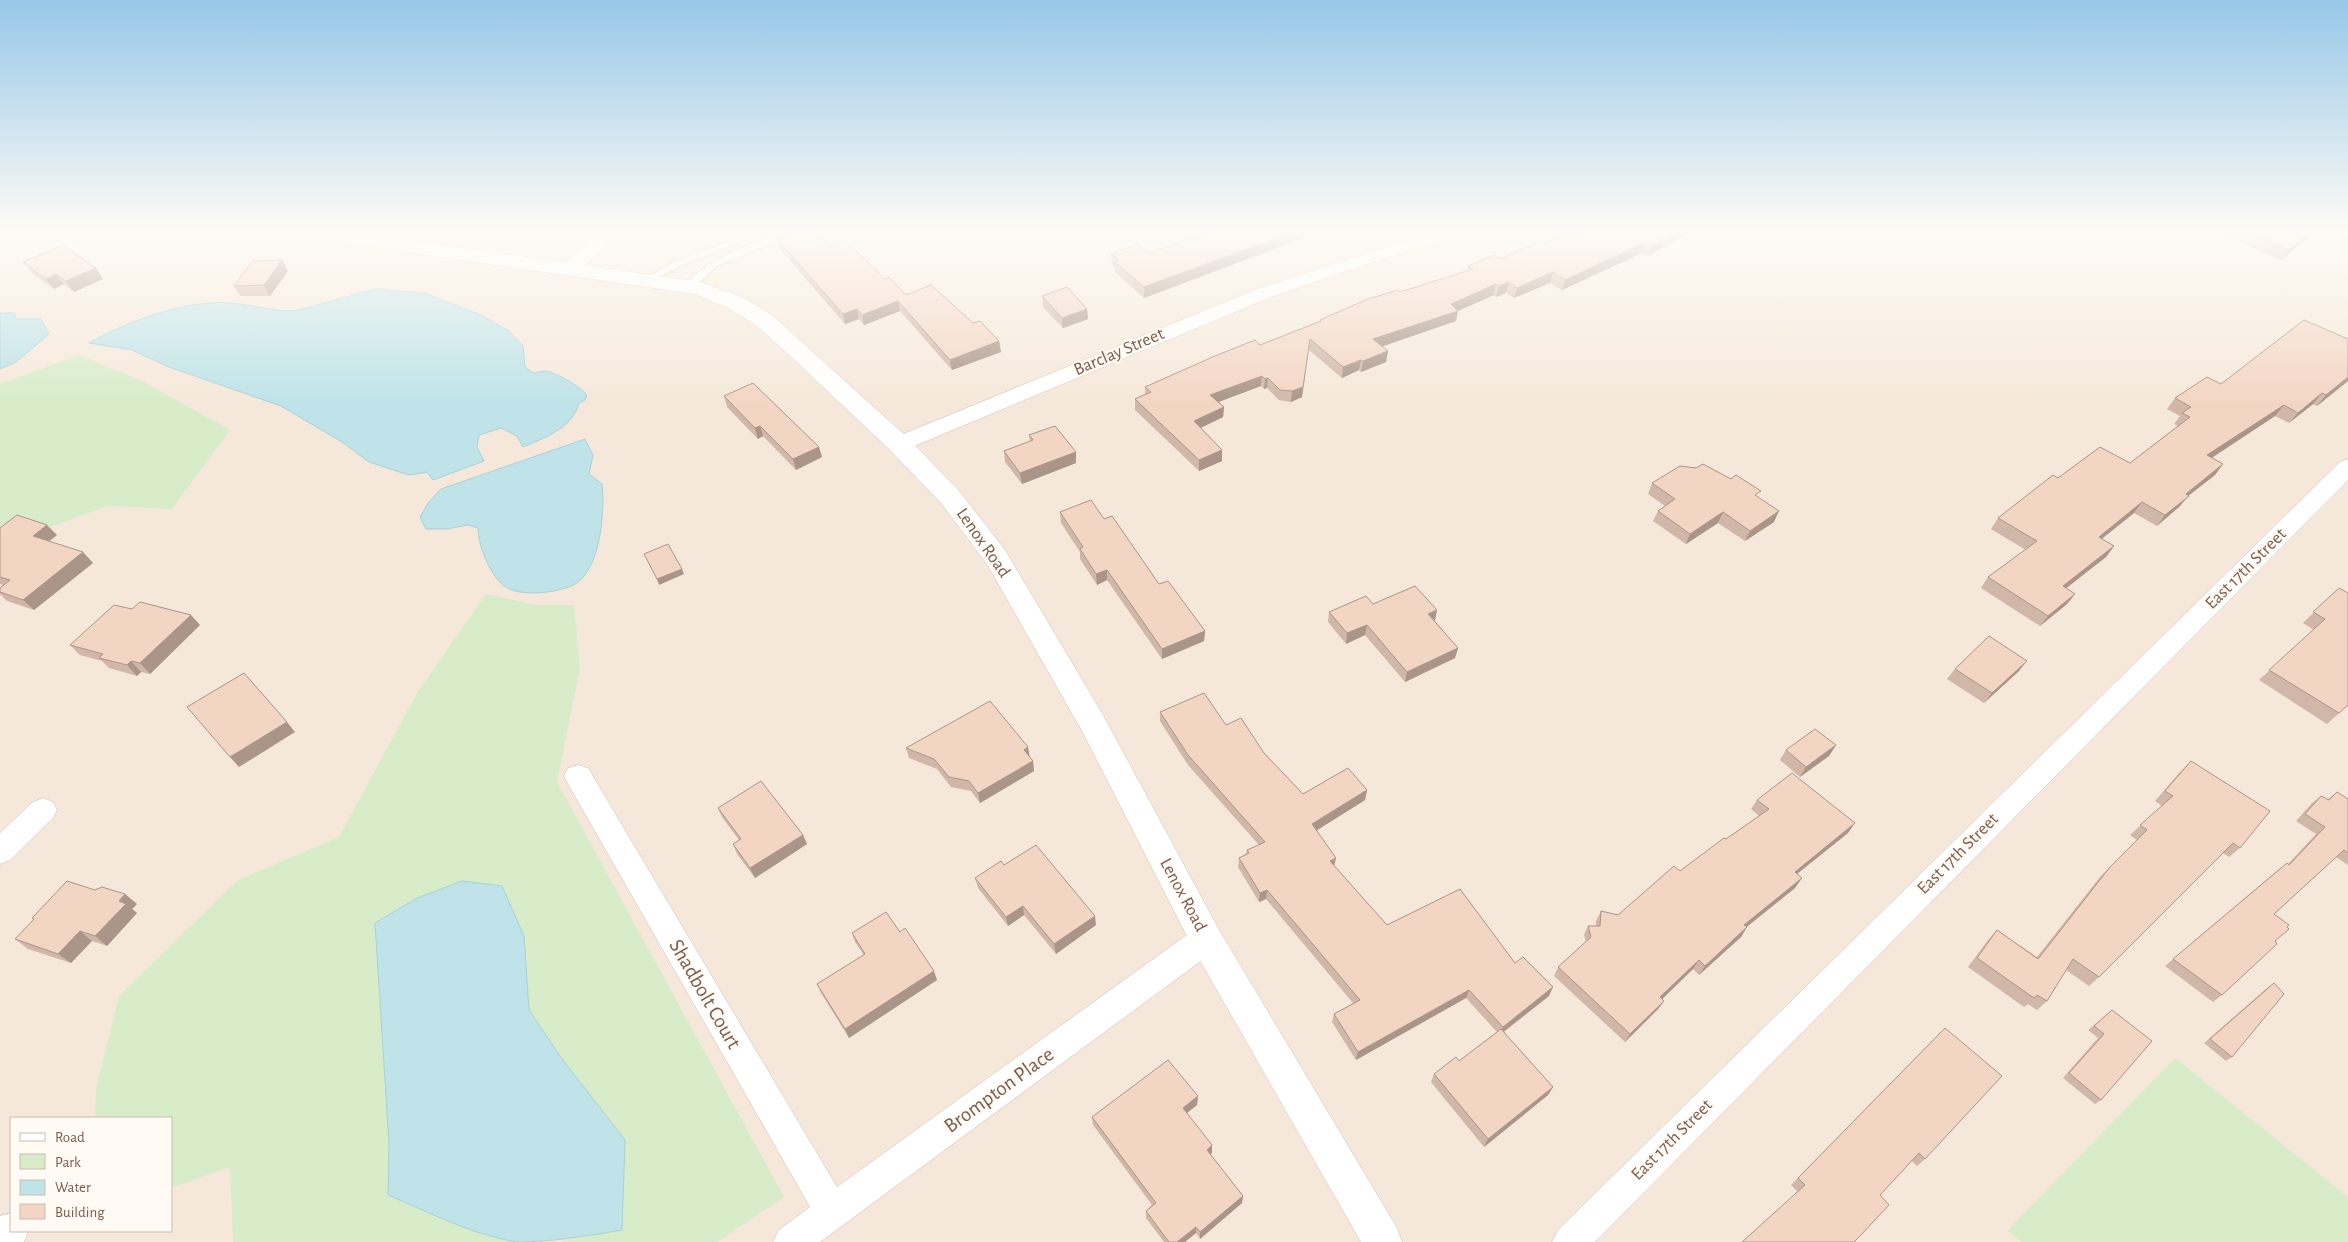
<svg xmlns="http://www.w3.org/2000/svg" width="2348" height="1242" font-family="'Alegreya Sans',sans-serif">
<style>
.residential{fill:#f5e8da;fill-rule:evenodd}
.green{fill:#d8ecc9}
.water{fill:#bfe3e8;stroke:#a5d3da}
.lines{fill:none;stroke-linecap:round;stroke-linejoin:round}
.lane-casing{stroke:#d1beb0;stroke-width:2}
.street-casing{stroke:#d1beb0;stroke-width:1}
.secondary-casing{stroke:#d6c0b0;stroke-width:1}
.lane{fill:#fff;fill-rule:evenodd}
.street{fill:#fff;fill-rule:evenodd}
.secondary{fill:#fff;fill-rule:evenodd}
.wall{fill:#d1b7a8}
.shaded-wall{fill:#aa9588}
.building{fill:#f3d5c3;stroke:#aa9588}
.labels{text-anchor:middle;dominant-baseline:central;stroke-width:4;stroke-linejoin:round;paint-order:stroke}
.street-label{font-size:18px;fill:#7a5c4d;stroke:#fffaf3}
.near-street-label{font-size:21px;fill:#7a5c4d;stroke:#fffaf3}
</style>
<rect width="100%" height="100%" fill="#fdf6ec"/>
<!-- residential -->
<path class="residential" d="M0 231H2348V1242H0ZM11 1118H171V1231H11Z"/>
<!-- green -->
<path class="green" d="M79 355 142 381 230 430 172 509 107 506 0 546V384Z
M486 594 536 605H574L580 668 557 782 784 1197 717 1242H559L622 1230 562 1059 529 1010 524 936 375 923 389 1143 388 1195 461 1226 517 1242H233L230 1167 171 1188V1118H95L96 1089 119 996 238 880 339 837 417 693Z
M2175 1058 2348 1197V1242H2021L2007 1231Z"/>
<!-- water -->
<path class="water" d="M376 289 424 293 481 315 509 331 523 346 525 367 533 373C537 373 541 371 545 371 555 372 581 387 587 395L585 400 579 403C573 428 544 438 523 447L517 436 501 428 479 435 477 447 484 461 433 480 427 472 409 475 369 462 342 442 281 406 169 367 132 350 89 343C125 323 167 307 209 303 234 300 261 309 286 311L299 310Z
M0 313H15L16 319H41L49 334 16 362 0 369Z
M585 439 593 455 589 474 602 484C605 509 601 565 578 582 564 593 519 598 504 586 490 575 478 545 478 528L468 525 447 529H426L420 517 428 503 441 489Z
M462 881 502 886 524 936 529 1010 562 1059 625 1140 622 1230C588 1236 551 1242 517 1242 473 1235 428 1212 388 1195L389 1143 375 923 417 898Z"/>
<g class="lines">
<!-- lane casing -->
<g class="lane-casing">
<path id="lane" d="M755 231H768L678 267 650 282H644L642 280 672 263Z
M789 231H803L717 266 692 289H686L684 287C710 255 751 244 789 231Z"/>
</g>
<!-- street casing -->
<g class="street-casing">
<path id="street" d="M600 231H620L577 273 570 275 563 273 560 269 563 265Z
M1435 231H1464L1462 235 1370 263 1271 297 907 449 899 451 891 449 888 444 891 439 1257 289Z
M2335 231H2348V238L2337 235Z
M2348 459V480L1595 1242H1552L1558 1230 2340 462Z
M578 765 588 768 837 1187 1195 929 1206 925 1217 929 1221 939 1217 949 820 1242H773L779 1230 810 1207 568 784 564 776 568 768Z
M43 798 53 802 57 810 53 818 10 860 0 864V833L33 802Z
M11 1213V1231H28L24 1242H0V1216Z"/>
</g>
<!-- secondary casing -->
<g class="secondary-casing">
<path id="secondary" d="M274 231H346L700 282 744 298 772 315 908 438 959 491 1005 550 1103 715 1218 928 1397 1228 1402 1242H1361L1194 950 1082 731 987 564 941 503 890 450 787 353 756 325 728 308 695 294 324 240 277 235Z"/>
</g>
<!-- lane -->
<use href="#lane" class="lane"/>
<!-- street -->
<use href="#street" class="street"/>
<!-- secondary -->
<use href="#secondary" class="secondary"/>
</g>
<!-- wall -->
<path class="wall" d="M1692 231 1648 256 1642 253 1562 290 1550 283 1514 298 1506 293 1496 297 1494 295 1458 311 1456 321 1382 346 1388 351 1386 362 1361 372 1359 370 1342 378 1309 350 1302 397 1291 402 1279 400 1267 388 1264 389 1261 386 1219 402 1224 407 1223 417 1201 428 1222 450V461L1199 471 1135 410V399L1145 394V387L1260 345 1319 322 1320 320 1400 292 1467 271 1468 266 1500 259 1546 243 1572 237Z
M2215 231H2312L2304 241 2281 260Z
M1307 232 1306 237 1144 298 1115 272V268L1112 265 1111 254 1148 253Z
M776 238 828 246 885 279 906 295 973 323 999 341 1001 352 952 370 900 311 864 325 859 319 845 324 779 248Z
M23 262 103 279 74 292 64 284 54 289 32 273Z
M288 271 270 296H240L234 286Z
M1042 296 1087 309 1088 319 1063 328 1043 307Z
M2348 381 2317 406 2313 404 2289 423 2275 416 2212 458 2223 464 2215 475 2188 496 2180 506 2157 526 2134 513 2102 539 2114 546 2106 557 2066 588 2075 594 2067 604 2040 626 1981 588 1988 577 2026 550 1991 529 1998 518 2058 478 2130 463 2178 426 2174 424 2180 416 2167 409 2175 398 2221 384Z
M724 396 822 457 796 470 763 436 758 439 727 407Z
M1029 435 1076 452V463L1022 484 1005 462 1004 451 1030 442Z
M1731 479 1758 497 1774 522 1745 541 1718 523 1686 544 1653 521 1658 511 1665 506 1648 494 1652 483Z
M1060 512 1104 519 1159 584 1205 631 1204 641 1162 659 1107 580 1097 585 1080 559V552L1061 523Z
M0 528 57 535 49 541 93 563 34 610 7 601 0 594V588L3 585 0 584Z
M2339 588 2348 705 2327 724 2259 680 2314 630 2303 623Z
M1373 604 1435 621 1458 648 1455 658 1405 682 1365 635 1346 644 1328 622 1329 612Z
M200 625 150 674 141 672 137 676 109 668 102 661 80 655 70 645Z
M1955 669 2019 671 1984 703 1947 679Z
M1160 712 1226 725 1264 753 1303 794 1367 790 1365 800 1317 830 1334 866 1387 925 1515 963 1549 996 1504 1032 1553 1087 1548 1095 1484 1147 1431 1082 1434 1074 1459 1061 1497 1032 1466 998 1356 1060 1332 1022 1334 1014 1353 1003 1266 899 1259 902 1238 867 1239 858 1246 854 1247 850 1259 845 1188 765 1160 721Z
M1836 745 1829 756 1800 777 1780 760 1786 750Z
M906 748 1030 757 1033 761 1034 771 980 803 971 791 951 787 937 769 909 758Z
M2191 761 2240 848 2229 857 2223 853 2099 977 2089 986 2066 970 2047 1001 2037 1010 2028 1004 2024 1007 1968 967 1988 940 1997 930 2037 957 2100 877 2137 840 2130 835 2162 806 2155 801 2180 772Z
M2337 792 2348 799V865L2336 857 2274 914 2275 941 2222 995 2213 1002 2165 966 2278 870 2288 864 2316 834 2296 821 2312 803 2321 796 2327 800Z
M1757 800 1848 833 1797 874 1802 878 1795 888 1746 927H1747L1741 937 1699 975 1693 969 1662 999 1664 1001 1658 1009 1625 1042 1554 976 1558 967 1586 942 1584 935 1588 926H1596V921L1601 911 1618 915 1759 816 1751 809Z
M718 808 803 835 807 844 755 878 737 854 733 844 739 840 722 817Z
M1004 865 1096 925 1056 954 1024 915 1008 926 978 888 975 878Z
M95 890 125 894 137 904 132 909 137 913 107 946 92 941 71 963 28 949 15 939 34 920 32 918Z
M900 932 937 980 849 1038 821 993 817 984 864 955 855 942 852 933Z
M2274 983 2232 1057 2226 1061 2204 1043 2267 988Z
M2112 1010 2101 1100 2095 1104 2063 1078 2098 1038 2088 1030Z
M1945 1028 1925 1159 1917 1166 1912 1161 1880 1195 1798 1192 1791 1185Z
M1198 1096 1197 1105 1187 1113 1212 1153 1210 1154 1243 1196 1242 1203 1200 1239 1196 1233 1185 1242H1164L1146 1218V1211L1152 1205 1093 1125 1092 1117Z"/>
<!-- shaded-wall -->
<path class="shaded-wall" d="M1296 231H1309L1307 232 1306 237 1144 298V287Z
M1677 231H1692L1648 256 1651 246Z
M2312 231 2304 241 2281 260 2289 250Z
M1645 242 1642 253 1562 290 1565 280Z
M282 260 288 271 270 296 264 285Z
M96 268 103 279 74 292 66 281Z
M1553 272 1550 283 1514 298 1517 288Z
M56 274 64 284 54 289 46 279Z
M1509 282 1506 293 1496 297 1499 286Z
M1496 284 1494 295 1453 313 1458 311 1456 321 1372 350 1373 339Z
M898 301 900 311 864 325 862 315Z
M857 309 859 319 845 324 843 314Z
M1087 309 1088 319 1063 328 1062 318Z
M1310 339 1302 397 1291 402 1292 391Z
M999 341 1001 352 952 370 950 360Z
M1388 351 1386 362 1361 372 1363 361Z
M1361 360 1359 370 1342 378 1343 367Z
M1262 376 1261 386 1210 405V395Z
M2348 377V381L2317 406 2326 395Z
M1268 378 1267 388 1264 389 1265 379Z
M2322 393 2313 404 2289 423 2298 413Z
M2284 405 2275 416 2199 466 2207 455Z
M1224 407 1223 417 1194 431V421Z
M760 426 763 436 758 439 755 428Z
M819 447 822 457 796 470 793 459Z
M1222 450V461L1199 471V460Z
M1076 452V463L1022 484 1020 473Z
M2223 464 2215 475 2188 496 2180 506 2157 526 2165 515 2186 494Z
M2142 502 2134 513 2091 547 2099 537Z
M1779 511 1774 522 1745 541 1750 531Z
M1723 512 1718 523 1686 544 1690 534Z
M47 525 57 535 43 546 33 536Z
M2114 546 2106 557 2055 597 2063 586Z
M83 552 93 563 34 610 23 600Z
M682 569 684 574 659 585 657 579Z
M1107 570V580L1097 585 1096 574Z
M2075 594 2067 604 2040 626 2048 616Z
M1437 610 1435 621 1428 614Z
M191 615 200 625 150 674 140 663Z
M1367 625 1365 635 1346 644 1347 633Z
M1205 631 1204 641 1162 659V649Z
M1458 648 1455 658 1405 682 1407 672Z
M131 661 141 672 137 676 127 665Z
M2027 661 2019 671 1984 703 1992 693Z
M287 722 295 732 239 767 230 757Z
M1836 745 1829 756 1800 777 1806 767Z
M1028 747 1030 758 1024 750Z
M1033 761 1034 771 980 803 978 793Z
M1367 790 1365 800 1311 834 1312 824Z
M1855 823 1848 833 1788 881 1795 872Z
M803 835 807 844 755 878 750 868Z
M1336 858 1334 867 1330 861Z
M1802 878 1795 888 1738 934 1744 925Z
M1267 890 1266 899 1259 902 1260 893Z
M125 894 137 904 132 909 137 913 107 946 95 936 119 901Z
M1023 906 1024 915 1008 926 1006 917Z
M1095 916 1096 925 1056 954 1054 944Z
M1747 927 1741 937 1699 975 1705 966Z
M80 931 92 941 71 963 58 954Z
M1699 960 1693 969 1655 1006 1660 997Z
M934 971 937 980 849 1038 845 1029Z
M1553 987 1549 996 1499 1035 1503 1027Z
M1469 990 1466 998 1356 1060 1358 1052Z
M1664 1001 1658 1009 1625 1042 1630 1034Z
M1553 1087 1548 1095 1484 1147 1488 1139Z
M1198 1096 1197 1105 1183 1116V1108Z
M1212 1145V1153L1206 1157 1207 1150Z
M1243 1196 1242 1203 1200 1239V1232Z
M1196 1227V1233L1185 1242H1177Z"/>
<!-- building -->
<path class="building" d="M796 231H814L828 246 845 240 885 279 889 277 906 295 931 285 973 323 980 321 999 341 950 360 898 301 862 315 857 309 843 314 776 238Z
M1216 231H1296L1144 287 1115 262 1118 260 1111 254 1138 244 1148 253Z
M1584 231H1677L1651 246 1645 242 1565 280 1553 272 1517 288 1509 282 1499 286 1496 284 1451 304 1458 311 1373 339 1388 351 1363 361 1361 360 1343 367 1310 339 1303 387 1292 391 1280 390 1268 378 1265 379 1262 376 1210 395 1224 407 1194 421 1222 450 1199 460 1135 399 1151 392 1145 387 1215 356 1255 340 1260 345 1321 321 1320 320 1368 299 1398 290 1400 292 1473 269 1468 266 1494 255 1500 259 1542 240 1546 243 1567 233 1572 237Z
M2246 231H2312L2289 250Z
M63 245 96 268 66 281 56 274 46 279 23 262Z
M282 260 264 285 234 286 252 261Z
M1067 287 1087 309 1062 318 1042 296Z
M2304 320 2348 339V377L2326 395 2322 393 2298 413 2284 405 2207 455 2223 464 2186 494 2189 496 2165 515 2142 502 2099 537 2114 546 2063 586 2075 594 2048 616 1988 577 2037 541 1998 518 2053 475 2058 478 2100 447 2130 463 2190 417 2182 413 2191 407 2175 398 2207 377 2221 384Z
M753 383 819 447 793 459 760 426 755 428 724 396Z
M1055 426 1076 452 1020 473 1004 451 1033 440 1029 435Z
M1703 464 1731 479 1736 475 1761 491 1755 495 1779 511 1750 531 1723 512 1690 534 1658 511 1675 499 1652 483 1680 466 1696 468Z
M1091 500 1104 519 1112 516 1159 584 1168 581 1205 631 1162 649 1107 570 1096 574 1080 549 1083 547 1060 512Z
M17 515 47 525 33 536 83 552 23 600 0 592V588L10 580 0 577V528Z
M668 544 682 569 657 579 644 554Z
M1415 586 1437 610 1428 614 1458 648 1407 672 1367 625 1347 633 1329 612 1366 596 1373 604Z
M2339 588 2348 593V705L2339 713 2269 670 2325 619 2313 612Z
M140 602 191 615 140 663 131 661 127 665 99 658 103 654 70 645 114 605 132 609Z
M1989 636 2027 661 1992 693 1955 669Z
M244 673 287 722 230 757 187 707Z
M1204 693 1226 725 1241 718 1264 753 1303 794 1348 768 1367 790 1312 824 1336 858 1330 861 1387 925 1460 889 1515 963 1523 957 1553 987 1503 1027 1469 990 1358 1052 1334 1014 1360 1000 1267 890 1260 893 1239 858 1249 853 1247 850 1265 842 1188 755 1160 712Z
M990 701 1028 747 1024 750 1033 761 978 793 969 781 949 777 934 759 906 748Z
M1815 729 1836 745 1806 767 1786 750Z
M2191 761 2270 811 2240 848 2233 843 2099 977 2073 959 2047 1001 2037 995 2034 998 1977 958 1997 930 2038 959 2110 867 2147 830 2140 825 2173 796 2165 791Z
M1792 773 1855 823 1795 872 1802 878 1744 925 1747 927 1705 966 1699 960 1660 997 1664 1001 1630 1034 1558 967 1591 937 1588 926H1600L1601 911 1618 915 1674 866 1680 871 1724 838 1726 839 1769 809 1757 800Z
M761 781 803 835 750 868 733 844 741 839 718 808Z
M2337 792 2348 799V853L2344 850 2274 914 2289 925 2287 927 2289 929 2275 941 2277 944 2222 995 2173 959 2287 863 2289 865 2325 827 2305 814 2321 796 2329 800Z
M1036 845 1095 916 1054 944 1023 906 1006 917 975 878 1001 861 1004 865Z
M67 881 95 890 102 887 125 894 119 901 126 904 95 936 80 931 58 954 15 939 34 919 32 918Z
M886 912 900 932 905 928 934 971 845 1029 817 984 865 954 852 933Z
M2274 983 2284 994 2232 1057 2210 1039Z
M2112 1010 2152 1041 2101 1100 2069 1073 2104 1034 2094 1026Z
M1945 1028 2002 1076 1925 1159 1919 1153 1880 1195 1889 1205 1859 1237 1854 1242H1742L1805 1185 1798 1178Z
M1501 1029 1553 1087 1488 1139 1434 1074 1456 1057 1459 1061Z
M1168 1060 1198 1096 1183 1108 1212 1145 1207 1150 1243 1196 1200 1232 1196 1227 1177 1242H1169L1146 1211 1156 1203 1092 1117Z"/>
<!-- sky -->
<linearGradient id="sky" x2="0" y2="1"><stop stop-color="#97c7e8"/><stop offset="0.57" stop-color="#fefbf6"/><stop offset="1" stop-color="#fefbf6" stop-opacity="0"/></linearGradient>
<rect width="2348" height="405" fill="url(#sky)"/>
<g class="labels">
<!-- street labels -->
<g class="street-label">
<text transform="translate(1119 352) rotate(-23)">Barclay Street</text>
<text transform="translate(983 543) rotate(55)">Lenox Road</text>
<text transform="translate(2246 569) rotate(-45)">East 17th Street</text>
<text transform="translate(1958 854) rotate(-45)">East 17th Street</text>
<text transform="translate(1183 895) rotate(62)">Lenox Road</text>
<text transform="translate(1672 1140) rotate(-45)">East 17th Street</text>
</g>
<!-- near-street labels -->
<g class="near-street-label">
<text transform="translate(705 994) rotate(60)">Shadbolt Court</text>
<text transform="translate(999 1090) rotate(-36)">Brompton Place</text>
</g>
</g>
<!-- legend -->
<rect x="10" y="1117" width="162" height="115" fill="#fffaf3" stroke="#cabbb1"/>
<rect x="20" y="1133" width="25" height="8" fill="#ffffff" stroke="#cabbb1"/>
<text x="55" y="1142" font-size="15" fill="#7a5c4d">Road</text>
<rect x="20" y="1154" width="25" height="15" fill="#d8ecc9" stroke="#cabbb1"/>
<text x="55" y="1167" font-size="15" fill="#7a5c4d">Park</text>
<rect x="20" y="1180" width="25" height="15" fill="#bfe3e8" stroke="#cabbb1"/>
<text x="55" y="1192" font-size="15" fill="#7a5c4d">Water</text>
<rect x="20" y="1204" width="25" height="15" fill="#f3d5c3" stroke="#cabbb1"/>
<text x="55" y="1217" font-size="15" fill="#7a5c4d">Building</text>
</svg>
